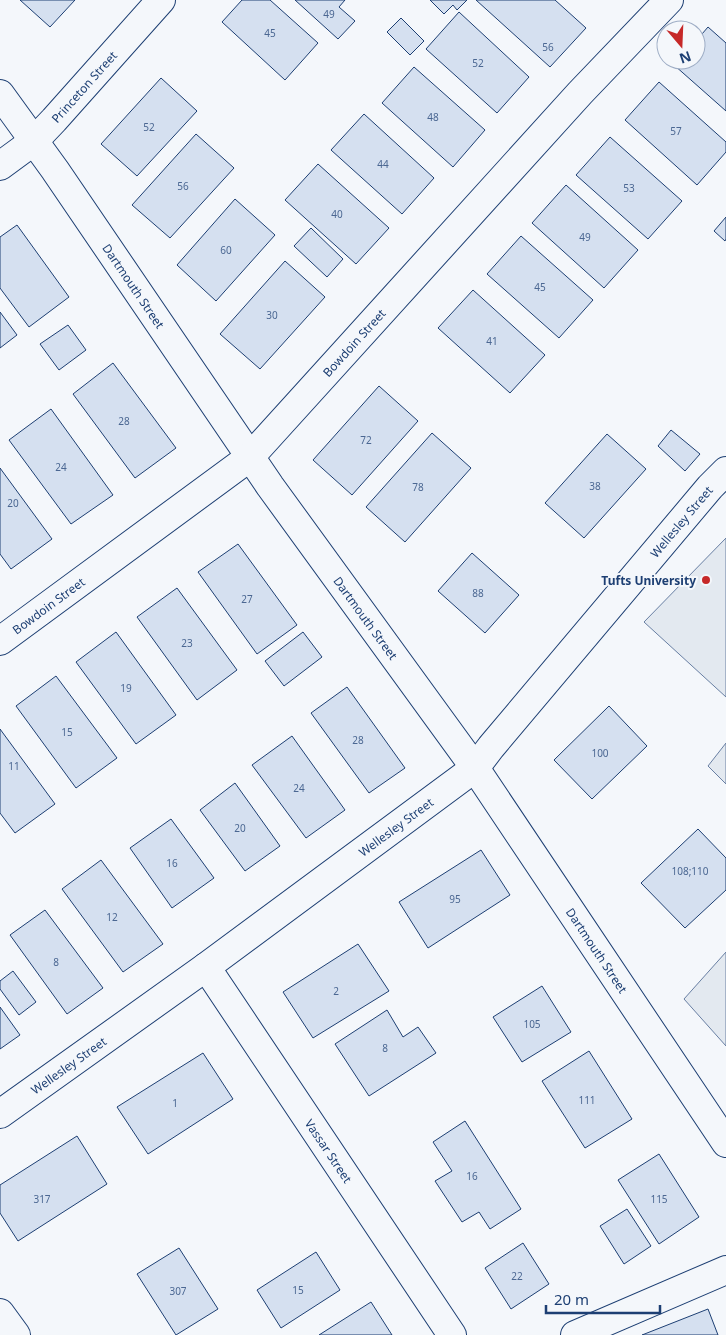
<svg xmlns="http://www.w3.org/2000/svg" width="726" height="1335" font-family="'Noto Sans',sans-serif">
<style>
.green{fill:#e3e9f0;stroke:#687fa3}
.building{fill:#d5e0f0;stroke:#1d3f73}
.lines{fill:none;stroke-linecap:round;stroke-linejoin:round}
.street-casing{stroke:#1d3f73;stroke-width:30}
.secondary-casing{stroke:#1d3f73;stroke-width:30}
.street{stroke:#f4f7fb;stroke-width:28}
.secondary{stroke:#f4f7fb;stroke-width:28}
.poi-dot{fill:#c62828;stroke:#f4f7fb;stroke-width:2}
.labels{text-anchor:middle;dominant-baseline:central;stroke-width:4;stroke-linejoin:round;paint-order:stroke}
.number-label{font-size:10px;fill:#4b6792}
.street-label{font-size:12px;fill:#1d3f73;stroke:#f4f7fb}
.poi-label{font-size:12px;font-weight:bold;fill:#1d3f73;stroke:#f4f7fb;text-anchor:end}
</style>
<rect width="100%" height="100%" fill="#f4f7fb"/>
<!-- green -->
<path class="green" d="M726 538V697L644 622Z
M726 743V784L708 766Z
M726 952V1046L684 999Z"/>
<!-- building -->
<path class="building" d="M20 0H75L50 27Z
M242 0H270L318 43 285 80 222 22Z
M295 0H345L339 7 355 21 338 39Z
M430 0H467L457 10 453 5 444 14Z
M476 0H555L586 28 550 67Z
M459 12 529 77 497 113 426 49Z
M401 18 424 41 410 55 387 32Z
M708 27 726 43V111L674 65 679 60H696V41Z
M414 67 485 130 453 167 382 103Z
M161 78 197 111 137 176 101 144Z
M659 82 726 142V152L697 185 625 120Z
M364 114 434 178 402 214 331 150Z
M196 134 234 168 170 238 132 205Z
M610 137 682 201 648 239 576 175Z
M318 164 389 228 356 264 285 200Z
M566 185 638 250 604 288 532 223Z
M235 199 275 235 216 301 177 265Z
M726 217V239L725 241 714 231Z
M17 225 69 297 29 327 0 288V237Z
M311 228 343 259 327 277 294 246Z
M521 236 593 300 559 338 487 274Z
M285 261 325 297 260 369 220 334Z
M473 290 545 355 510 393 438 328Z
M0 312 17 335 0 348Z
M68 325 86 350 59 370 40 344Z
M113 363 176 448 135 478 73 394Z
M379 386 418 421 352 495 313 460Z
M51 409 113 495 71 524 9 440Z
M671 430 700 454 685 471 658 446Z
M432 433 471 468 405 542 366 507Z
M607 434 646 469 584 538 545 503Z
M0 468 52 539 11 569 0 554Z
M238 544 297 625 257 654 198 572Z
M472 553 519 595 485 633 438 591Z
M177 588 237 670 197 700 137 617Z
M116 632 176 715 136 744 76 662Z
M303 632 322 657 284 686 265 661Z
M56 676 117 758 76 788 16 706Z
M347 687 405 768 369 793 311 713Z
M609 706 647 746 592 799 554 760Z
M0 729 55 804 15 833 0 813Z
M292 736 345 810 306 838 252 765Z
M235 783 280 846 245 871 200 810Z
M171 819 214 878 172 908 130 848Z
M698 829 726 858V890L685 928 641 883Z
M481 850 510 895 428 948 399 902Z
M101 860 163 944 123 972 62 889Z
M45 910 103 988 67 1014 10 935Z
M358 944 389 991 313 1038 283 992Z
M13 971 36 1002 19 1015 0 989V981Z
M542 986 571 1032 522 1062 493 1017Z
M0 1007 20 1035 0 1049Z
M387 1010 403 1037 418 1027 436 1053 369 1096 335 1044Z
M589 1051 632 1119 585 1148 542 1081Z
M203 1053 233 1099 148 1154 117 1107Z
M465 1121 521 1209 490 1229 479 1212 462 1222 435 1181 452 1171 433 1142Z
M77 1136 107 1184 18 1241 0 1213V1185Z
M659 1154 699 1217 659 1244 618 1180Z
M627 1209 651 1246 624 1264 600 1226Z
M523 1243 549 1284 511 1309 485 1268Z
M179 1248 218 1309 176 1335 137 1274Z
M316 1252 340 1290 281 1328 257 1290Z
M371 1302 392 1335H319Z
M708 1309 718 1335H642Z"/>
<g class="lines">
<!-- street casing -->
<g class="street-casing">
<g id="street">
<path id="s1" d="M0 94 55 170 270 486 475 768 726 1143"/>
<path id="s2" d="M0 166 34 141 54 120 161 0"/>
<path id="s3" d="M0 641 250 457 580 93 669 0"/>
<path id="s4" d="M206 967 452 1335"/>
<path id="s5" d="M0 1114 206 967 475 768 491 747 710 487 726 471"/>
<path d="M575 1335 726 1270"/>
</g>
</g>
<!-- secondary casing -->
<g class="secondary-casing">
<path id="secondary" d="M0 1313 16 1335"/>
</g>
<!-- street -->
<use href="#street" class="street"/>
<!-- secondary -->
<use href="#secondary" class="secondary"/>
</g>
<!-- markers -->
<circle class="poi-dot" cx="706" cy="580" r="5"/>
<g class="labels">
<!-- number labels -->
<g class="number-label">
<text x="329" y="14">49</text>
<text x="270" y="33">45</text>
<text x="548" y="47">56</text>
<text x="478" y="63">52</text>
<text x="433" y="117">48</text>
<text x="149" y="127">52</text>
<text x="676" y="131">57</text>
<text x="383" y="164">44</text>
<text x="183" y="186">56</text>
<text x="629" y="188">53</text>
<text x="337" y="214">40</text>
<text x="585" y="237">49</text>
<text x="226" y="250">60</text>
<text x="540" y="287">45</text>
<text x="272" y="315">30</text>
<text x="492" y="341">41</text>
<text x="124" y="421">28</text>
<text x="366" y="440">72</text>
<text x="61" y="467">24</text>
<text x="595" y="486">38</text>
<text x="418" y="487">78</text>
<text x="13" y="503">20</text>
<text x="478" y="593">88</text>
<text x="247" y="599">27</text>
<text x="187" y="643">23</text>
<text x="126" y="688">19</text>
<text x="67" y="732">15</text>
<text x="358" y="740">28</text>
<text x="600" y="753">100</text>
<text x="14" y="766">11</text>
<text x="299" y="788">24</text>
<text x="240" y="828">20</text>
<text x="172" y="863">16</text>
<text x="690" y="871">108;110</text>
<text x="455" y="899">95</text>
<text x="112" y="917">12</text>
<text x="56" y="962">8</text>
<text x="336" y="991">2</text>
<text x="532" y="1024">105</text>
<text x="385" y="1048">8</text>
<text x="587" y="1100">111</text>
<text x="175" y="1103">1</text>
<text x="472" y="1176">16</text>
<text x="42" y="1199">317</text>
<text x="659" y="1199">115</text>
<text x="517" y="1276">22</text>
<text x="298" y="1290">15</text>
<text x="178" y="1291">307</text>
</g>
<!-- street labels -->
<g class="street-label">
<text stroke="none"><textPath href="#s2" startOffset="116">Princeton Street</textPath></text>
<text stroke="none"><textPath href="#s1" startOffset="234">Dartmouth Street</textPath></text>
<text stroke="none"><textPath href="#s3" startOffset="465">Bowdoin Street</textPath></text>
<text stroke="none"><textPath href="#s5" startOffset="909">Wellesley Street</textPath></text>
<text stroke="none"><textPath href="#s3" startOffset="60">Bowdoin Street</textPath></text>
<text stroke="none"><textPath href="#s1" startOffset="639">Dartmouth Street</textPath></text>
<text stroke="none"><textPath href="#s5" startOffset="489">Wellesley Street</textPath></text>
<text stroke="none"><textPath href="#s1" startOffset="1044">Dartmouth Street</textPath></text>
<text stroke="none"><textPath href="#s5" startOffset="84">Wellesley Street</textPath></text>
<text stroke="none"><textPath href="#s4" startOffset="221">Vassar Street</textPath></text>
</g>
<!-- poi labels -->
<g class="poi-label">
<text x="696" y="580">Tufts University</text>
</g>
</g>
<!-- north arrow -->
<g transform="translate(681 45) rotate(161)"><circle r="24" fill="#f4f7fb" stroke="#9eadc5"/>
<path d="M0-4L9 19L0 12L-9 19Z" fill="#c62828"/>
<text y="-8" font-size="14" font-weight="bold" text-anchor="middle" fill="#1d3f73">N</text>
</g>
<!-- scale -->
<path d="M546 1305v8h114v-8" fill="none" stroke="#1d3f73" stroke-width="2.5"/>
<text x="554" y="1305" font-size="15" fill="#1d3f73" stroke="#f4f7fb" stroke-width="4" paint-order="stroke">20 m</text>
</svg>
